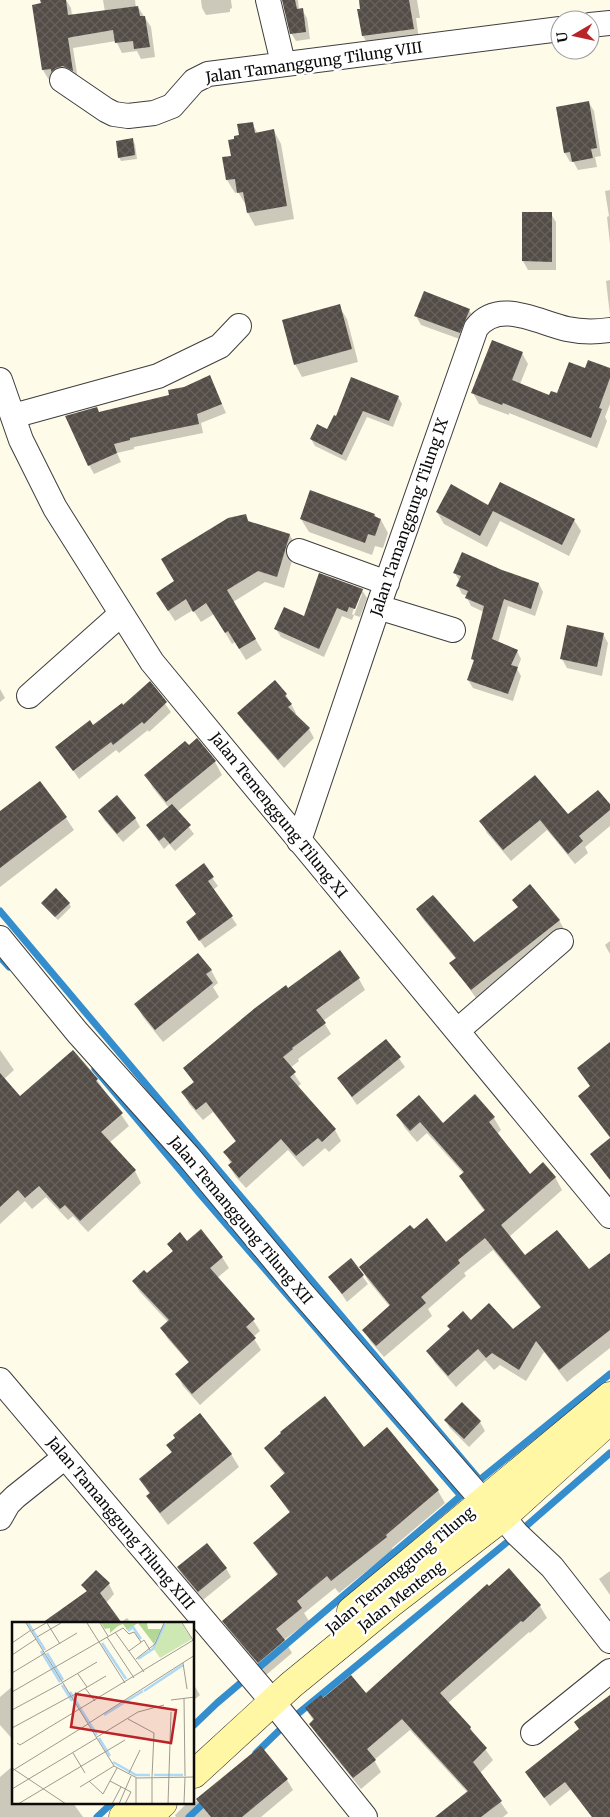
<svg xmlns="http://www.w3.org/2000/svg" width="610" height="1817" font-family="Merriweather,serif">
<style>
.shadow{fill:#0003}
.lines{fill:none;stroke-linecap:round;stroke-linejoin:round}
.stream{stroke:#348dcd;stroke-width:7}
.building{fill:url(#building-cross-hatch)}
.street-casing{stroke:#3e3e3e;stroke-width:26}
.secondary-casing{stroke:#2d2d2d;stroke-width:29}
.street{stroke:#fff;stroke-width:24}
.secondary{stroke:#fff7a4;stroke-width:28}
.labels{text-anchor:middle;dominant-baseline:central;stroke-width:5;stroke-linejoin:round;paint-order:stroke}
.street-label{font-size:15px;fill:#0b0b0b;stroke:#fff}
.inset-river{fill:none;stroke:#aed9f6;stroke-width:2.5}
.inset-road{fill:none;stroke:#9d9b90;stroke-width:1}
.view{fill:#ba2327;fill-opacity:0.15;stroke:#ba2327;stroke-width:2.5}
.inset-edge{fill:none;stroke:#0b0b0b;stroke-width:2.5}
</style>
<defs>
<pattern id="building-cross-hatch" width="8" height="8" patternUnits="userSpaceOnUse" patternTransform="scale(1.25)"><rect width="8" height="8" fill="#534c47"/><path d="M0 0l8 8M0 8l8-8" fill="none" stroke="#67615d"/></pattern>
</defs>
<rect width="100%" height="100%" fill="#fffbe9"/>
<!-- shadow -->
<path class="shadow" d="M51 0H66L71 8 72 16 105 12 103 0H135L136 8 138 7 151 27 155 57 141 59 137 51 122 53 116 41 73 48 78 80H49L43 70Z
M201 0H231L232 8 230 9V12L206 15 202 8Z
M283 0H298L299 10H302L307 18 310 39 296 41 291 33Z
M360 0H417L420 18H416L419 40 370 48 363 36 359 10H362Z
M589 103 594 111 601 156 595 157 597 167 578 170 573 161 570 162 565 153 557 108Z
M252 123 258 134 274 131 281 144 294 219 255 226 248 213 246 205 238 192 235 193 227 180 224 158 232 157 235 140Z
M132 140 135 144 137 159 121 161 119 157Z
M610 190V244L607 217 609 216 605 191Z
M523 214H551L556 222V270H528L523 261Z
M610 280V315L606 281Z
M339 306 347 319 358 362 302 377 295 364Z
M469 310 474 318 465 341 421 325 416 316Z
M522 353 528 364 520 384 550 396 558 395 585 370 610 369V404L605 417 607 421 597 448 509 413V415L479 404 473 393Z
M210 377 226 413 201 423 203 433 134 447V449L117 453 121 462 94 474 89 465 99 413 171 396Z
M398 397 402 404 393 427 367 417 346 461 315 446 311 439 328 431 337 417Z
M489 507 574 520 581 531 569 556 500 521 487 547 444 524 437 512Z
M245 515 250 523 290 535 296 547 284 588 265 582 233 602 262 650 246 660 235 642 232 644 214 614 201 622 193 610 175 621 164 604 176 582Z
M375 515 377 519 381 520 388 533 383 548 375 546 372 555 309 532 301 519Z
M502 571 539 584 543 592 535 616 508 606 498 643 517 651 521 659 517 669 521 676 513 701 473 688 468 680 474 662 473 659 484 612 471 606 467 598V596L462 594 458 586 460 582 455 573Z
M362 590 367 598 360 617 354 615 362 594H359L352 614 354 615 352 620 342 616 324 657 281 637 276 629 304 617Z
M603 634 608 643 602 676 567 668 562 659Z
M149 682 171 712 149 732 148 730 119 753 116 750 79 779 57 747 123 707Z
M0 689 5 698 0 702Z
M286 695 296 713 294 715 309 729 314 738 284 768 244 722 239 714Z
M197 740 215 762 222 775 177 812 194 834 175 851 169 844 164 849 147 826 169 808 153 788 146 775Z
M610 806V826L585 847 588 853 575 864 547 830 511 861 487 833 481 821 568 816Z
M99 811 135 818 140 827 123 842 104 820Z
M0 813 66 818 74 830 0 887Z
M203 865 218 886 213 890 237 925 205 948 193 931 197 915 176 885Z
M514 900 559 920 564 929 476 998 451 963 456 959 422 918 417 909 473 944 519 908Z
M69 903 71 907 58 920 45 907Z
M610 941V954L605 945Z
M211 970 218 983 213 987 219 997 163 1042 143 1017 136 1004Z
M359 979 365 990 323 1021 331 1034 298 1059 299 1061 290 1068 301 1084 297 1087 335 1130 341 1141 329 1152 325 1148 303 1167 288 1150 246 1188 236 1177 229 1166 231 1164 225 1152 236 1142 213 1112 203 1120 189 1104 183 1092 194 1083 185 1069 288 990Z
M386 1040 405 1067 357 1105 338 1078Z
M610 1044V1138L580 1096 591 1087 578 1069Z
M0 1050 14 1070 4 1079 20 1098 73 1052 97 1080 129 1126 109 1143 135 1171 141 1183 88 1232 73 1216 68 1220 46 1197 32 1209 25 1201 0 1224Z
M398 1116 442 1125 494 1118 501 1130 497 1134 529 1176 555 1177 562 1190 509 1237 525 1257 589 1271 610 1255V1348L567 1382 544 1352 526 1381 500 1365 494 1370 485 1360 456 1387 435 1363 428 1351 451 1330 471 1321 512 1330 541 1308 493 1250 464 1273 466 1276 428 1309 432 1316 384 1357 371 1342 364 1330 390 1307 367 1279 361 1267 414 1231 445 1243 485 1212 468 1189 461 1177 464 1174 427 1133 417 1142 405 1128Z
M187 1243 222 1257 229 1268 217 1278 253 1320 260 1331 253 1337 261 1350 200 1405 183 1386 177 1374 189 1363 168 1339 161 1328 168 1322 140 1292 133 1281 147 1275 173 1252 168 1244Z
M351 1260 368 1284 347 1302 330 1277Z
M462 1403 480 1422 485 1431 469 1447 450 1428 445 1420Z
M167 1445 231 1454 239 1467 168 1525 156 1509 148 1497 150 1495 141 1480 172 1454Z
M266 1448 364 1449 438 1491 445 1503 392 1548 393 1550 339 1593 335 1588 304 1613 309 1621 284 1640 292 1653 266 1675 231 1634 224 1622 278 1576 262 1555 254 1543 290 1513 271 1486 285 1475 273 1460Z
M178 1568H226L231 1577 203 1600 183 1576Z
M509 1570 540 1606 547 1618 530 1633 529 1632 448 1703 470 1728 493 1760 480 1773 508 1813 503 1817H437L468 1793 410 1730 374 1760 381 1772 361 1789 317 1735 310 1724 313 1720 306 1709 323 1699 366 1695Z
M610 1571V1595L599 1579Z
M96 1572 109 1584 114 1594 106 1603 120 1623 127 1618 131 1623H48L47 1621 87 1592 83 1585Z
M14 1685V1741L0 1725V1697Z
M194 1685 200 1695 194 1700Z
M610 1710V1817H592L571 1789 550 1806 532 1781 580 1730Z
M261 1748 287 1780 293 1790 261 1817H176L175 1815 187 1803 190 1805 194 1803Z
M14 1765V1803H73L83 1817H0V1777Z"/>
<g class="lines">
<!-- stream -->
<path class="stream" d="M0 911 478 1478
M0 957 9 967
M95 1069 200 1194 461 1496
M477 1482 610 1374
M194 1725 217 1703 463 1494
M256 1753 289 1721 517 1534 610 1453
M97 1817 112 1803
M189 1817 207 1800"/>
</g>
<!-- building -->
<path class="building" d="M40 0H66L68 15 138 6 140 16H145L150 47 134 49 133 41 115 43 113 30 72 37 68 38 73 71 63 66 56 68 51 72V69L42 70 32 5 41 3Z
M282 0H295L297 9 303 8 306 32 290 34Z
M359 0H409L414 29 362 36 357 9H360Z
M589 101 597 148 591 149 593 158 572 162 570 152 564 153 556 107Z
M253 122 255 133 274 129 287 206 247 213 243 192 237 193 235 179 226 180 222 157 231 156 228 140 234 139V136L239 135 237 124Z
M133 138 135 155 118 158 116 141Z
M522 212H552V262L522 261Z
M424 291 470 309 460 333 414 316Z
M340 304 352 349 294 365 282 320Z
M492 340 523 352 512 380 549 395 551 391 557 393 569 362 585 368 588 360 610 368V378L599 408 602 409 591 438 503 403 502 405 471 393Z
M210 375 222 404 197 414 199 424 130 438V440L114 444 117 453 88 466 65 416 97 407 99 412 169 395 168 390 184 387Z
M351 377 399 396 389 421 363 411 342 455 310 439 317 424 327 429 334 415 336 416Z
M500 482 575 519 562 545 493 511 480 536 436 512 451 484 488 505Z
M310 490 375 514 374 516 381 519 375 536 368 534 365 543 300 519Z
M246 514 248 521 290 534 277 577 258 571 227 590 256 639 239 649 228 631 225 633 206 603 193 612 186 599 168 611 156 593 174 581 161 559 228 518Z
M462 552 502 570 539 583 531 609 504 599 492 639 518 650 511 665 518 667 508 694 467 680 474 660 471 659 484 606 465 598 468 591 456 586 461 576 453 573Z
M319 573 363 589 355 609 349 607 347 612 337 608 319 649 274 629 284 607 304 616Z
M567 625 604 633 597 667 560 659Z
M275 680 287 694 285 696 292 704 288 707 310 728 278 760 237 713Z
M150 681 167 702 144 724 142 722 113 745 111 742 73 771 55 747 90 720 93 725 122 703 123 705Z
M197 738 216 761 166 802 144 775 185 741 189 745Z
M535 775 568 814 598 790 610 804V810L579 836 583 841 568 854 540 820 503 850 479 821Z
M40 781 67 817 0 868V811Z
M117 795 136 818 117 834 98 811Z
M172 804 191 825 170 844 164 837 159 841 146 825Z
M204 863 214 877 208 881 233 916 199 941 186 922 196 914 175 885Z
M530 884 560 920 471 990 449 963 456 958 416 909 433 895 474 942 518 907 512 900Z
M56 888 70 903 55 917 41 903Z
M340 950 360 978 316 1010 326 1023 292 1048 293 1049 283 1057 296 1072 290 1077 336 1129 322 1142 318 1138 296 1156 281 1139 239 1178 228 1165 232 1162 223 1152 236 1141 206 1102 196 1110 181 1092 194 1082 183 1068 255 1008 286 985 288 988Z
M198 953 212 970 206 974 213 983 155 1030 134 1004Z
M386 1039 401 1057 352 1097 337 1078Z
M610 1042V1137L578 1096 590 1086 577 1068Z
M73 1050 98 1079 96 1081 123 1113 101 1132 136 1170 80 1221 65 1205 60 1209 39 1186 25 1198 18 1190 0 1207V1073L20 1096Z
M475 1094 495 1117 489 1122 530 1174 543 1162 556 1177 501 1225 525 1255 557 1230 589 1269 610 1253V1330L559 1370 536 1341 519 1370 492 1353 486 1358 478 1349 448 1376 426 1351 450 1329 447 1326 463 1311 471 1320 489 1303 513 1329 541 1307 485 1238 458 1260 460 1263 421 1297 426 1303 376 1346 362 1330 390 1305 359 1267 410 1225 414 1229 427 1218 446 1242 485 1210 459 1176 464 1172 420 1122 410 1131 396 1115 419 1095 443 1123Z
M610 1138V1180L590 1154Z
M201 1229 223 1257 210 1268 255 1319 246 1327 256 1338 192 1394 175 1374 189 1362 160 1328 169 1320 132 1281 144 1270 147 1273 173 1251 167 1244 180 1232 187 1241Z
M351 1258 364 1275 342 1294 328 1277Z
M325 1396 364 1447 387 1427 439 1490 386 1535 387 1537 331 1581 327 1576 297 1601 302 1608 276 1629 285 1640 258 1663 222 1621 278 1574 253 1543 290 1512 270 1486 285 1473 264 1448 281 1433 280 1432Z
M462 1402 481 1421 464 1439 444 1420Z
M200 1413 232 1454 160 1513 146 1496 150 1493 139 1479 172 1452 166 1445 175 1438 173 1435Z
M207 1543 227 1568 198 1592 177 1567Z
M509 1568 541 1605 523 1622 521 1621 440 1693 471 1727 470 1729 487 1748 473 1762 502 1801 481 1817H435L468 1791 402 1719 367 1749 376 1760 353 1778 309 1724 314 1719 305 1708 321 1695 323 1698 351 1675 366 1693 487 1584 489 1586Z
M96 1570 110 1583 100 1593 122 1623H42L87 1591 81 1585Z
M610 1695V1817H592L565 1782 544 1798 525 1772 579 1729 574 1722Z
M261 1746 288 1779 242 1817H211L196 1799Z"/>
<g class="lines">
<!-- street casing -->
<g class="street-casing">
<path id="street" d="M268 0 283 63
M590 25 610 23
M62 80 106 110 114 114 128 116 154 113 172 106 194 81 208 74 560 29
M0 380 21 440 55 508 152 662 610 1216
M13 416 158 376 220 346 239 326
M299 551 387 583
M378 607 453 630
M29 696 121 614
M299 841 378 607 476 328C499 298 539 323 567 329 581 332 596 332 610 330
M0 938 77 1032 189 1157 302 1293 483 1501
M457 1031 561 941
M0 1380 272 1701 365 1817
M503 1517 517 1534 552 1567 610 1641
M0 1518 8 1504 15 1497 65 1457
M533 1733 610 1671"/>
</g>
<!-- secondary casing -->
<g class="secondary-casing">
<path id="secondary" d="M351 1611 610 1396
M194 1774 291 1685 390 1604 503 1517 610 1420
M123 1817 137 1803
M148 1817 163 1803"/>
</g>
<!-- street -->
<use href="#street" class="street"/>
<!-- secondary -->
<use href="#secondary" class="secondary"/>
</g>
<g class="labels">
<!-- street labels -->
<g class="street-label">
<text transform="translate(314 62) rotate(-8)">Jalan Tamanggung Tilung VIII</text>
<text transform="translate(409 517) rotate(-71)">Jalan Tamanggung Tilung IX</text>
<text transform="translate(279 815) rotate(51)">Jalan Temenggung Tilung XI</text>
<text transform="translate(241 1220) rotate(50)">Jalan Temanggung Tilung XII</text>
<text transform="translate(121 1523) rotate(50)">Jalan Tamanggung Tilung XIII</text>
<text transform="translate(400 1570) rotate(-40)">Jalan Temanggung Tilung</text>
<text transform="translate(401 1596) rotate(-38)">Jalan Menteng</text>
</g>
</g>
<!-- overview -->
<g transform="translate(12 1622)">
<rect width="182" height="182" fill="#fffbe9"/>
<path d="M154 1H169L180 17 148 36 142 27Z" fill="#cee8b3"/>
<path d="M89 1H135L136 7H149L142 22 126 1 115 8 111 2 106 4 98 11V6L93 7Z" fill="#b1d993"/>
<path class="inset-river" d="M16 1 33 28M116 9 121 5 129 17M90 21 114 57M29 29 48 60M35 31 51 58M126 37 141 27 153 2M50 63 60 79M132 69 171 43M58 70 85 113M92 93 131 69M87 116 98 134M101 140 124 153H138M142 153H171"/>
<path class="inset-road" d="M14 1 102 144 125 156 183 155M35 1 48 22M75 1 113 61M88 1 96 14M170 1 181 18M20 9 34 1M103 10 132 50M25 15 49 1M95 15 122 56M0 21 19 8M117 29 132 18 138 28M33 30 65 11M0 33 24 17M124 37 143 22 152 1M171 41 175 67M0 51 33 31M66 52 75 65M51 60 85 40M73 66 83 79M0 70 111 6 117 12 122 10 129 20M60 74 94 54M172 76 173 154M159 78 183 75M0 88 50 61M116 97 142 111 140 155M77 101 183 33M0 106 59 74M85 115 126 90 152 83M5 121 8 123 183 17M61 131 73 151M0 146 54 182M0 149 76 102M117 151 128 128M124 156V182M77 159 91 172 105 146M98 159 119 170 113 182M68 165 102 144M0 167 85 116M6 182 113 118M100 182 109 165M107 182 119 154M140 182V156M156 182 159 90M172 182 173 155"/>
<path class="view" d="M64 72 164 88 159 121 59 105Z"/>
<rect width="182" height="182" class="inset-edge"/>
</g>
<!-- north arrow -->
<g transform="translate(575 35) rotate(261)"><circle r="24" fill="#ffffff" stroke="#9d9d9d"/>
<path d="M0-4L9 19L0 12L-9 19Z" fill="#ba2327"/>
<text y="-8" font-size="14" font-weight="bold" text-anchor="middle" fill="#0b0b0b">U</text>
</g>
</svg>
